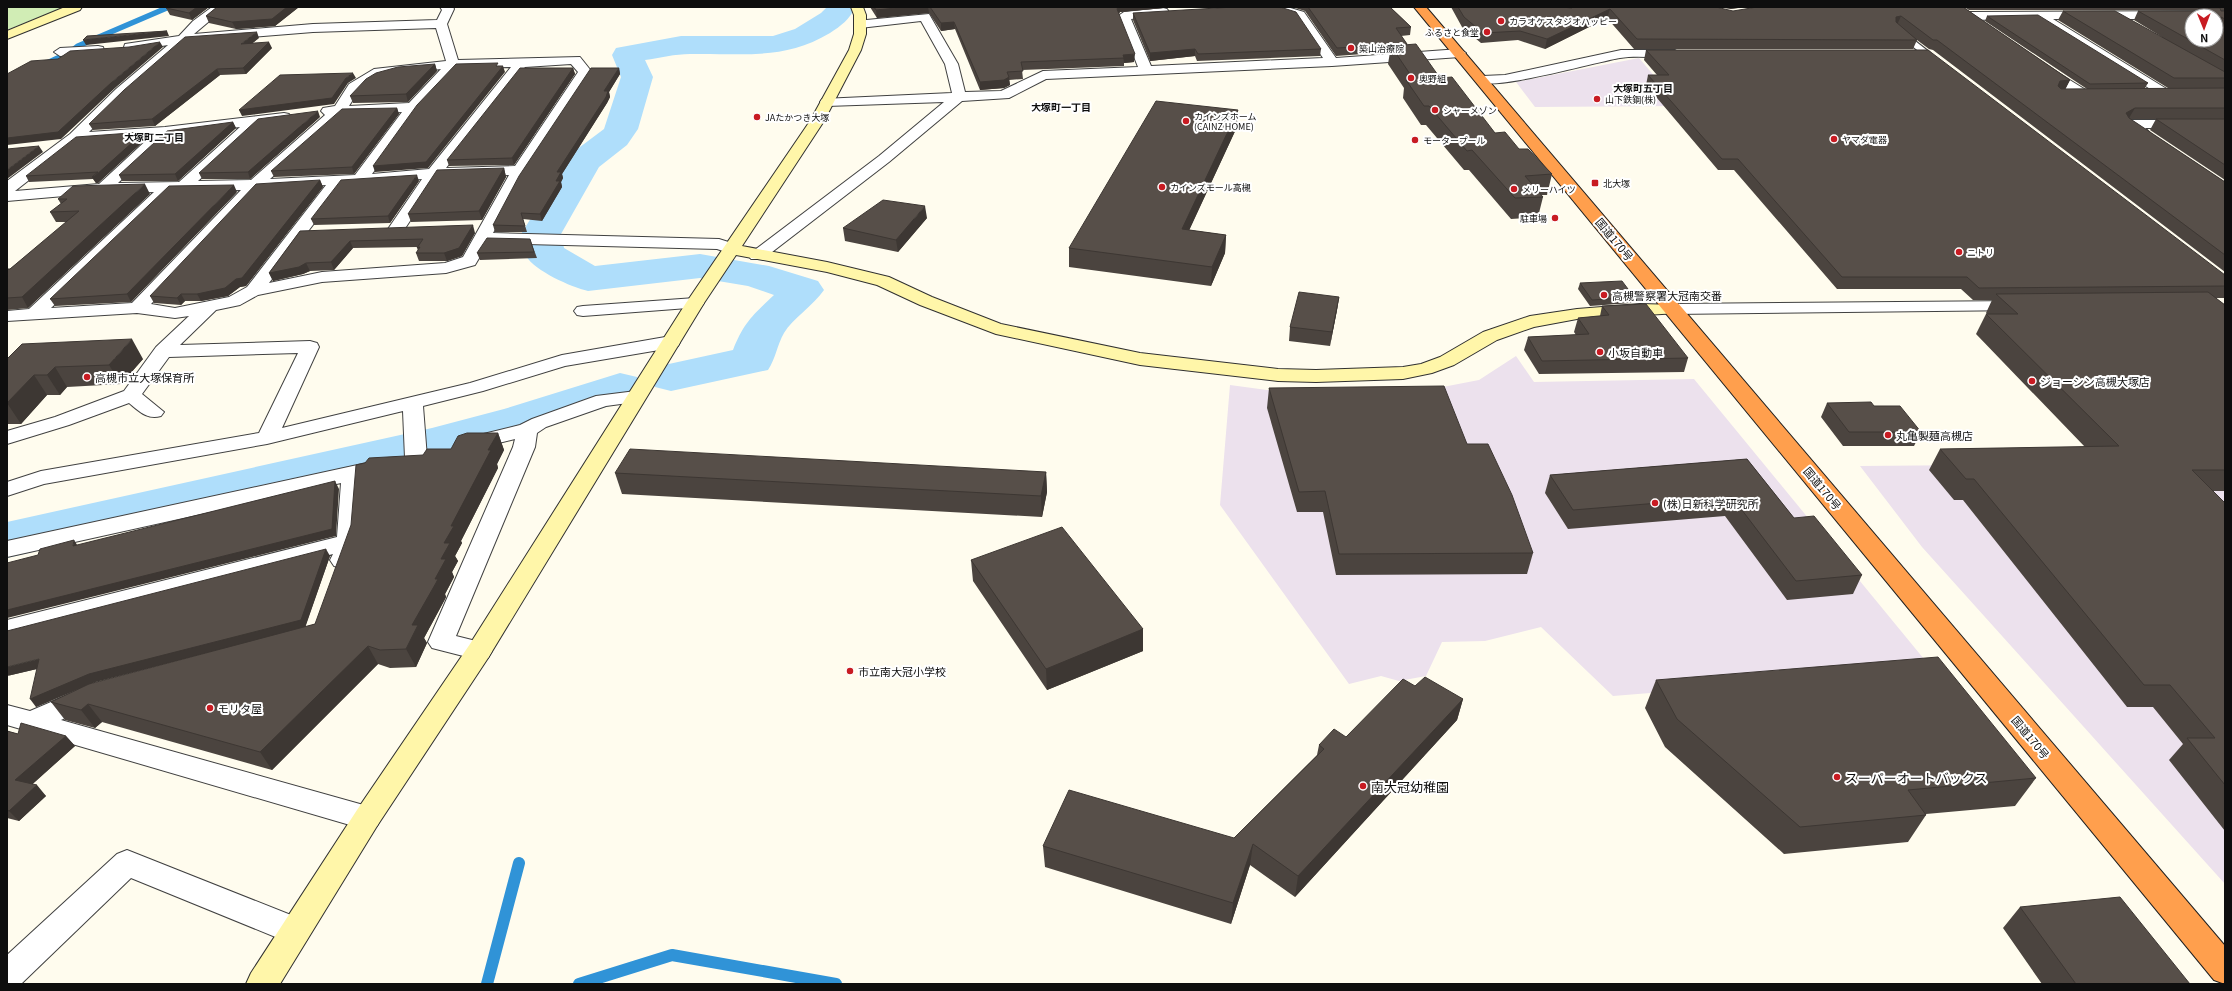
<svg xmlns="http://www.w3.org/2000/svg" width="2232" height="991" font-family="Georgia,'Noto Sans JP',serif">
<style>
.industrial{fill:#ece1ed}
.green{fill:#d1edb5}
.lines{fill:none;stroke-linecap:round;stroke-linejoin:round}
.stream-far1{stroke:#3093d7;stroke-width:5.5}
.stream{stroke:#3093d7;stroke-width:12}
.river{fill:#afdefb;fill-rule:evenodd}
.lane-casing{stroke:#414141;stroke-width:8}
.street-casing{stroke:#414141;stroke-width:2}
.secondary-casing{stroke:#303030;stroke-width:2}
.highway-casing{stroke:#1f1f1f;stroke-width:2}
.lane{stroke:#fff;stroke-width:6}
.street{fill:#fff;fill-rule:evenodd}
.secondary{fill:#fff6a9;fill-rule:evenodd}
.highway{fill:#ff9f4d;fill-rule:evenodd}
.wall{fill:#4b443f;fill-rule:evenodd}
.shaded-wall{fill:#3d3733}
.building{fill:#574f49;stroke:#3d3733;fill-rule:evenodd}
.poi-dot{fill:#c81b22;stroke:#fff;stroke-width:1.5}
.labels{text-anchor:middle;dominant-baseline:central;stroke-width:4;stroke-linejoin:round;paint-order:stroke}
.far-poi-label{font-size:9px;fill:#0e0e0e;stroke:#fff;text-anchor:start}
.far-neighbourhood-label{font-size:10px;font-weight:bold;fill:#0e0e0e;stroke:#fff}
.street-label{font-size:11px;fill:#0e0e0e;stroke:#fff}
.poi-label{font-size:11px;fill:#0e0e0e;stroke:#fff;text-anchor:start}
.near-poi-label{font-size:13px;fill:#0e0e0e;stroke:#fff;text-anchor:start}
</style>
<rect width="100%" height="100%" fill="#fffcee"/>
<!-- industrial -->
<path class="industrial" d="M1639 58 1680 106 1535 107 1516 82Z
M1516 356 1534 382 1694 379 1933 670 1613 696 1541 627 1485 641 1442 642 1426 676 1399 681 1381 676 1349 684 1220 505 1230 385 1267 390 1354 393 1422 391 1479 380Z
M2225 463V884L1922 547 1860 466Z"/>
<!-- green -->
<path class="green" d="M7 7H64L7 30Z"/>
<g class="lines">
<!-- stream-far1 -->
<path class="stream-far1" d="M73 50 78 46 169 7
M45 64 64 55"/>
<!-- stream -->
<path class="stream" d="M487 984 519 863
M579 984 672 955 836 984"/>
<!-- river -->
<path class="river" d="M827 7H855C850 19 841 26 830 33 783 61 742 53 690 54 675 54 660 58 645 60L653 77 638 129 627 145 599 167 561 234 564 248 595 266 700 254 769 266 818 281 824 290C814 305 792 319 784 333 777 345 776 358 768 370L671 391 655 387 648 377 655 367 733 350C744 322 753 315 774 295L748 286 700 278 588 291C571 287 535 271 526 256 523 250 523 241 521 234L572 153 604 129 621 77 612 55 616 48 681 36H773L795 29 821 13Z
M620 373 637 377 643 387 637 397 538 429 455 453 7 558V522L432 428 504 409Z"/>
<!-- lane casing -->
<g class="lane-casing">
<path id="lane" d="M1904 36 1927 54"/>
</g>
<!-- street casing -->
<g class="street-casing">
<path id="street" d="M212 7H226L194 34 313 24 437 20 442 10 440 7H453L454 9 447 24 458 60 580 57 592 72 520 181 493 233 719 239 738 245 740 249 738 253 732 254 717 249 488 243 475 265 446 273 322 282 258 295 240 305 216 310 180 345 310 341 317 343 319 347 282 428 470 383 562 355 671 336 678 338 680 342 678 346 671 348 565 366 483 391 423 406 427 458 424 463 416 465 408 463 405 458 403 411 267 444 44 484 7 496V482L41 471 259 433 298 353 169 357 142 394 164 412 161 416C147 420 139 411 129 403L69 425 7 444V431L55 417 124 391 156 347 189 316 175 318 137 313 7 321V311L29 309 154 192 87 194 7 201V181L70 134 116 89 168 45 130 51 124 47 125 44 179 36 193 21ZM436 28 446 61 374 69 349 84 335 106 323 108 321 111 325 115 251 180 198 181 259 124 289 120 291 117 289 114 284 113 165 127 89 132 126 95 187 42 313 32ZM571 64 578 72 515 166 446 168 525 67ZM511 67 429 169 372 174 418 110 457 68ZM441 69 409 103 349 106 359 90 382 76ZM402 112 355 175 270 179 342 115ZM240 127 179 182 118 183 169 135ZM151 136 99 184 15 191 79 141ZM509 175 463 257 445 263 322 272 269 283 343 185 422 179 388 229 390 233H402L439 177ZM326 185 247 287 229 297 175 308 151 304 259 189ZM241 190 132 303 51 308 172 191Z
M1269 7H1287L1304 12 1336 58 1460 49 1466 53 1460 57 1332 66 1046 79 1009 98 962 101 889 162 763 259H751L748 255 879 156 944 102 827 106 822 105 820 102 822 99 952 93 945 64 921 21 860 28 854 24 856 21 929 14 958 64 965 92 1001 91 1043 71 1138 67 1118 16 1124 12 1163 8 1167 9 1169 12 1167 15 1131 19 1151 66 1323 58 1296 18 1271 10Z
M1947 7H1961L1969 12 2225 11V19H2216V16H2192V19H2053L2170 91 2172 94 2170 97 2165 98 2036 19 1966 20Z
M98 46 103 47 104 50 103 53 60 56 54 52 60 48Z
M1621 50H1675L1681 54 1675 58C1657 58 1637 55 1620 58 1599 61 1486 94 1476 80L1483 76 1505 75Z
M2044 64 2089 92 2091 95 2089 98H2079L2039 71 2037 68 2039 65Z
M2129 120H2225V128H2145L2152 135 2145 139 2124 127 2122 124Z
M695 298 701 299 704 303 701 307 583 316 577 315 574 311 577 307 583 306Z
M2018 301 2024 302 2027 306 2024 310 1673 314 1667 313 1664 309 1667 305 1673 304Z
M636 391 643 393 646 397 643 401 606 406 546 427 537 433 535 447 456 636 488 644 492 651 488 658 479 660 432 648 428 642 513 447 515 439 470 450 463 449 460 444 463 439 520 425 532 419 596 396Z
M385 459 393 461 396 466 393 471 363 478 359 542 350 566 342 568 334 566 330 560 333 554 7 638V620L337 537 341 483 7 557V541Z
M86 687 95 690 99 697 95 704 61 720 367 806 377 810 381 818 377 826 367 830 7 725V705L30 711Z
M127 850 306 921 310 931 306 941 295 945 131 878 21 984H7V955L117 854Z"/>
</g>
<!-- secondary casing -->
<g class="secondary-casing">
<path id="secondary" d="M65 7H82L80 10 7 39V31Z
M851 7H863L866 15V34L861 50 824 121 742 246 827 262 889 277 932 297 1001 324 1140 353 1278 369 1316 370 1403 367 1421 364 1440 357 1483 332 1530 316 1577 309 1640 304 1679 305 1682 309 1679 313 1577 319 1534 327 1497 340 1454 365 1432 373 1403 379 1316 382 1278 381 1140 365 996 334 920 305 877 285 827 272 736 255 704 303 488 658 377 826 280 984H246L251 973 357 810 470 644 686 303 810 121 849 50 854 34V15Z"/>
</g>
<!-- highway casing -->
<g class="highway-casing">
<path id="highway" d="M1414 7H1426L2225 946V984L2214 980Z"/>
</g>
<!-- lane -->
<use href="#lane" class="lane"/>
<!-- street -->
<use href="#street" class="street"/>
<!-- secondary -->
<use href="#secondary" class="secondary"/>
<!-- highway -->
<use href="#highway" class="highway"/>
</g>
<!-- wall -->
<path class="wall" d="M209 7 192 20 170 15 166 8Z
M217 7H299L275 26 236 29 209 23 206 16Z
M870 7H1175L1120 12 1118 14 1134 62 1124 63V66L1022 70 1023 79 1009 80 1010 85 1004 88 980 90 955 29 941 31 929 13 877 18Z
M1292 7H1390L1411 27 1410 35 1401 36 1407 44V45L1495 133 1519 149 1552 174 1547 195H1541L1543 197 1538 217 1511 219 1469 170H1464L1426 125H1421L1403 98 1404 88 1388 64 1390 52 1336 56 1305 11Z
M1451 7H1564H1563L1733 11 1963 7 2070 80 2065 89H2087L1985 21 1987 16 2148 83 2145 88H2168L2058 20 2063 11 2162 37 2134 20 2138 11H2197L2198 10H1969L1964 7H2225V180L2150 130 2156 119H2208H2130L2225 182V272L1933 50 1929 49 1917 40 1913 49H1634L1607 18 1545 49 1518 40 1481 43 1462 27ZM2220 10H2225V11H2221Z
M1718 7H1746L1730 9Z
M1133 13 1321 49 1320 56 1197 61 1195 56 1150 61 1133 20Z
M259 38 252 43 272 48 246 74 220 75 155 126 93 130 89 124Z
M1646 50 2225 275V298H2215L2225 305V491H2213L2225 503V831L2169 760 2183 744 2153 707H2127L1963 500H1954L1929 470 1940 449 2085 447 1976 334 1986 314H1987L1986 313 1992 300H1973L1961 289H1837L1734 170H1718L1646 85 1648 75H1657L1644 60Z
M435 64 437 71 408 102 353 103 350 96Z
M573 68 575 74 514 165 449 166 447 160Z
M619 68 620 74 609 92 610 97 607 103 562 174 563 178 561 182 562 187 542 221 523 219 527 232H495L493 225Z
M397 108 399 114 354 174 274 177 271 171Z
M320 117 250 179H202L199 173Z
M233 122 236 128 178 181H122L119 175Z
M1237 127 1189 230 1226 235 1225 253 1211 286 1069 267V248Z
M147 138 98 183H96L93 179 29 182 26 176Z
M504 168 506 177 482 220 411 222 408 214Z
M320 180 323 187 246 286 240 287 228 296 201 301H185L181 305 154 303 150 296Z
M419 181 390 223 314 225 311 219Z
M237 192 131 302 55 306 50 299Z
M150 194 28 308 7 310V269H10L67 222H56L50 212 61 204 58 199Z
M927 218 898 252 845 241 843 228Z
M300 231 475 233 462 256 447 261H419L416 253 418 251 417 247 353 248 334 270 310 271 303 274 273 281 269 273Z
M530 239 537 258 480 260 477 253Z
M1580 283 1634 297 1632 303 1590 306 1578 289Z
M1339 297 1337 310 1330 346 1289 341 1290 327Z
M1602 306 1688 358 1684 372 1539 374 1524 350 1528 337 1576 335 1574 332 1578 318 1600 316Z
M7 359H143L121 384 67 387 60 395H47L21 424H7Z
M1269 388 1467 444 1533 553 1527 574 1336 575 1323 512H1297L1267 408Z
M1827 403 1874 406 1921 432 1914 446H1843L1821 417Z
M498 433 504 450 497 464 498 468 461 541 462 543 455 556 458 561 452 572 454 577 445 594 446 597 444 601 424 638 427 643 416 667 390 668 378 664 272 770 102 722 95 728 65 720 51 702 226 648 95 682 36 707 37 669 7 676 330 556 305 627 315 624 423 455 451 449Z
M1747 459 1794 518 1862 575 1853 594 1787 600 1725 516 1568 529 1545 493 1550 475Z
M1046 472 1047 492 1042 517 622 494 615 473Z
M971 560 1143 629V651L1047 690 973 581Z
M1656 680 2036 778 2015 806 1926 814V815L1908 842 1784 854 1665 747 1645 708Z
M1415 686 1463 699 1457 720 1295 897 1250 865 1231 924 1045 867 1043 846 1234 838 1317 755 1319 745 1346 737Z
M7 731 18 734 66 736 75 746 32 784 46 796 19 821 7 818Z
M2020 907 2190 984H2042L2003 928Z"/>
<!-- shaded-wall -->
<path class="shaded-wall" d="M197 7H209L192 20 189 13Z
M287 7H299L275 26 236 29 232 22Z
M906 7H928L929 13 877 18 876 10Z
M1118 7H1175L1120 12 1117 17V9Z
M1731 7H1746L1730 9Z
M1610 9 1607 18 1545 49 1547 39Z
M1901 16 1897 25 1893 27 1896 17Z
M954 22 955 29 941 31V23Z
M167 31 169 36 86 45 83 40Z
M257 32 259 38 244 50 241 44Z
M160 42 163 47 115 88 61 139 7 145V138L112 82Z
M269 42 272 48 246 74 243 68Z
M1195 49V56L1150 61V53Z
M1135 54 1134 62 1124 63 1123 55Z
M435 64 437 71 408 102 406 94Z
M503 66 505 72 428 168 375 172 373 166Z
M573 68 575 74 514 165 512 158Z
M619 68 620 74 609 92 610 97 607 103 562 174 563 178 561 182 562 187 542 221 540 214 557 172 604 91Z
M217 69 220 75 155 126 152 119Z
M353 73 356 78 348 83 334 104 242 116 239 110 346 78Z
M1009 77 1010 85 1004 88 980 90V82Z
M2070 80 2065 90 2055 91 2060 81Z
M397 108 399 114 354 174 352 167Z
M2135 108 2129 118 2126 113Z
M1238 110 1237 127 1181 248 1182 229Z
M318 111 320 117 250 179 248 172Z
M233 122 236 128 178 181 175 174Z
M144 132 147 138 98 183H96L92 177Z
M39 146 43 152 7 179V170Z
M504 168 506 177 482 220 479 211Z
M417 175 419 181 390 223 388 216Z
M320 180 323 187 246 286 240 287 228 296 201 301 197 294Z
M145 184 150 194 28 308 22 297Z
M234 185 237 192 131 302 127 294Z
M925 206 927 218 898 252 896 240Z
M473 225 475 233 462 256 447 261 444 253Z
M1226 235 1225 253 1211 286 1212 267Z
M350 241 353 248 334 270 331 262Z
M306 263 310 271 303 274 273 281 269 273Z
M181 294 185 301 181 305 177 298Z
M1339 297 1337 310 1330 346 1332 332Z
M132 339 143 359 121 384 109 365Z
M55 367 67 387 60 395 47 375Z
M34 375 47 395 21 424 7 403Z
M498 433 504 450 497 464 498 468 461 541 462 543 455 556 458 561 452 572 454 577 445 594 446 597 444 601 424 638 427 643 416 667 406 649 412 625 435 579 444 543 451 526 488 450Z
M1046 472 1047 492 1042 517 1041 496Z
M335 481 339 489 336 536 7 618V610Z
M74 540 79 548 73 546Z
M326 549 330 556 305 628 95 682 36 707 30 699Z
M1143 629V651L1047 690 1046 669Z
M368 646 378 664 272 770 260 752Z
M39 659 45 667 7 676V667Z
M1463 699 1457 720 1295 897 1298 876Z
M88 704 102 722 95 728 81 710Z
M66 736 75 746 25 791 15 780Z
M37 785 46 796 19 821 9 811Z
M1253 844 1250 865 1231 924 1233 903Z"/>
<!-- building -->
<path class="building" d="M169 7H197L189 13 166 8Z
M217 7H287L272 19 232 22 206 16Z
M874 7H906L876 10Z
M930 7H1118L1117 9 1135 54 1123 55 1124 58 1021 62 1023 71 1007 72 1009 77 1004 80 980 82 954 22 941 23Z
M1234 7H1280L1296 12 1321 49 1198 54 1195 49 1150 53 1133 13Z
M1308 7H1390L1411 27 1396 28 1407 44 1337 48Z
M1458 7H1562L1572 8 1573 7H1716L1733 11 1757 7H1963L2070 80 2060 81 2058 86 2061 89 2225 88V108H2135L2126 113 2129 118 2225 182V255L1937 40H1933L1901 16 1896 17V22L1917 40 1637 39 1610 9 1547 39 1520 31 1483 33 1464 17Z
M2199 8H2220L2221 11H2225V19L2221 17 2220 27 2225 30V60L2138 11H2197ZM2192 16H2216V40H2192Z
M2063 11H2115L2225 72V78H2174Z
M2038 15 2148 83 2090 84 1987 16Z
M167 31 83 40 87 36Z
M257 32 241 44 269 42 243 68 217 69 152 119 89 124 124 90 185 37Z
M160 42 112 82 58 132 7 138V74L31 61 58 59 70 51 129 47Z
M1416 44 1440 78 1452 77 1495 133 1505 132 1519 149H1528L1552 174 1525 176 1543 197 1515 198 1472 150 1467 151 1429 106H1424L1406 80H1414L1391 46Z
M1646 50H1928L2225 275V286L1979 288 1967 277H1842L1738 159H1722L1648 75H1669Z
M498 63 496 66H503L426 162 373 166 417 105 456 64Z
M435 64 406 94 350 96 366 79 376 73 398 67Z
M520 68H573L512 158 447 160Z
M591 68H619L604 91H608L606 97 557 172H561L556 181H560L540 214 521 213 525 226 493 225 519 176Z
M353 73 346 78 332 98 239 110 280 75Z
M1156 101 1238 110 1182 229 1226 235 1212 267 1069 248Z
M397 108 352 167 271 171 342 109Z
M318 111 248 172 199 173 258 119Z
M2156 119H2225V165Z
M233 122 175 174 119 175 167 131Z
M144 132 95 176 92 177 98 172 26 176 76 137Z
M39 146 7 170V149Z
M504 168 479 211 408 214 437 170Z
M417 175 388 216 311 219 341 180Z
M320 180 242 278 236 279 225 288 197 294H181L177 298 150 296 256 184Z
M145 184 22 297 7 298V269H10L79 211 50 212 67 199H58L73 186Z
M234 185 127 294 50 299 169 186Z
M883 200 925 206 896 240 843 228Z
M473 225 459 248 444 253H416L420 247 417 248 423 239 350 241 331 262 306 263 299 267 269 273 300 231Z
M487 238 530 239 534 252 477 253Z
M1622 281 1634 297 1592 300 1580 283Z
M1299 292 1339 297 1332 332 1290 327Z
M2208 292 2225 305V470H2192L2225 503V785L2187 738H2215L2170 685H2144L1974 479H1966L1940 449 2119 446 1986 314H2018L1996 294Z
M1646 304 1688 358 1542 361 1528 337 1589 334 1578 318 1609 315 1602 306Z
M132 339 109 365 55 367 47 375H34L7 403V359L22 344Z
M1444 386 1467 444H1488L1512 495 1533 553 1339 554 1325 491 1299 492 1269 388Z
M1871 402 1874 406H1900L1921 432H1849L1827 403Z
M467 433H498L488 450H491L451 526H454L444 543H450L441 559H446L435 579H438L436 583 412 625H418L406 649 380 650 368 646 260 752 88 704 81 710 51 702 89 684 315 624 351 525 356 465 365 463 369 458 423 455 427 449H451L458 436Z
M630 449 1046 472 1041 496 615 473Z
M1747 459 1794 518 1814 516 1862 575 1796 581 1732 497 1573 510 1550 475Z
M335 481 332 529 7 610V563L38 555 40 549 74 540 73 546Z
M1062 527 1143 629 1046 669 971 560Z
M326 549 301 620 89 674 30 699 39 659 7 667V631Z
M1938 657 2036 778 1908 790 1926 815 1800 827 1677 719 1656 680Z
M1425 677 1463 699 1298 876 1253 844 1233 903 1043 846 1069 790 1234 838 1324 749 1319 745 1334 729 1346 737 1403 679 1415 686Z
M21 723 66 736 15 780 37 785 9 811 7 810V731L18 734Z
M2120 897 2190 984H2076L2020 907Z"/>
<!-- markers -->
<g class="poi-dot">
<circle cx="1501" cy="21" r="4"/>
<circle cx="1487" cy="32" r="4"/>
<circle cx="1351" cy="48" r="4"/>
<circle cx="1411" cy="78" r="4"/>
<circle cx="1597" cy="99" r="4"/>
<circle cx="1435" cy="110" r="4"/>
<circle cx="757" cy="117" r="4"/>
<circle cx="1186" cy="121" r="4"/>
<circle cx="1834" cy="139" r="4"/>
<circle cx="1415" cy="140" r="4"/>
<rect x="1591" y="179" width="8" height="8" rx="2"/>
<circle cx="1162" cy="187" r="4"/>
<circle cx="1514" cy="189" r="4"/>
<circle cx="1555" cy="218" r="4"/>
<circle cx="1959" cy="252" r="4"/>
<circle cx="1604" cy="295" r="4"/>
<circle cx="1600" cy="352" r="4"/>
<circle cx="87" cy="377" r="4"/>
<circle cx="2032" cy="381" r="4"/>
<circle cx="1888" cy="435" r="4"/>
<circle cx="1655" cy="503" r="4"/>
<circle cx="850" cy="671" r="4"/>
<circle cx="210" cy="708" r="4"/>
<circle cx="1837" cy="777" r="4"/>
<circle cx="1363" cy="786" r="4"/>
</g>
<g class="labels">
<!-- far-poi labels -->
<g class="far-poi-label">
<text x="1509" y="21">カラオケスタジオハッピー</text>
<text x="1479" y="32" text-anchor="end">ふるさと食堂</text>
<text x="1359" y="48">築山治療院</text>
<text x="1419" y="78">奥野組</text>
<text x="1605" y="99">山下鉄鋼(株)</text>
<text x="1443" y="110">シャーメゾン</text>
<text x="1194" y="116">カインズホーム<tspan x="1194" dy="10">(CAINZ HOME)</tspan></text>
<text x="765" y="117">JAたかつき大塚</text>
<text x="1842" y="139">ヤマダ電器</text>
<text x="1423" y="140">モータープール</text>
<text x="1603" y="183">北大塚</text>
<text x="1170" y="187">カインズモール高槻</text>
<text x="1522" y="189">メリーハイツ</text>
<text x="1547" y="218" text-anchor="end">駐車場</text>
<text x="1967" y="252">ニトリ</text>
</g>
<!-- far-neighbourhood labels -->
<g class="far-neighbourhood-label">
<text x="1643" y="87">大塚町五丁目</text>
<text x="1061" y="106">大塚町一丁目</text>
<text x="154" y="136">大塚町二丁目</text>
</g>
<!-- street labels -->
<g class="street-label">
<text transform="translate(1615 239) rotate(50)">国道170号</text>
<text transform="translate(1823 488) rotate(50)">国道170号</text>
<text transform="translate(2031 737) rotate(50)">国道170号</text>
</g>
<!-- poi labels -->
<g class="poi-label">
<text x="1612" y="295">高槻警察署大冠南交番</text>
<text x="1608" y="352">小坂自動車</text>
<text x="95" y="377">高槻市立大塚保育所</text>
<text x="2040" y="381">ジョーシン高槻大塚店</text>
<text x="1896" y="435">丸亀製麺高槻店</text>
<text x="1663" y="503">(株)日新科学研究所</text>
<text x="858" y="671">市立南大冠小学校</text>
<text x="218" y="708">モリタ屋</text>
</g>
<!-- near-poi labels -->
<g class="near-poi-label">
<text x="1845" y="777">スーパーオートバックス</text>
<text x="1371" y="786">南大冠幼稚園</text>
</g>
</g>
<!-- border -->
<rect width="2232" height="991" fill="none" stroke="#0e0e0e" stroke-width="16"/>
<!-- north arrow -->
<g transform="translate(2204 28) rotate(179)"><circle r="19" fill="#ffffff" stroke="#9f9f9f"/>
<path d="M0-3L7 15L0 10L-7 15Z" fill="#c81b22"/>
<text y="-6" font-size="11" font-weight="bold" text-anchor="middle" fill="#0e0e0e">N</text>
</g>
</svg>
